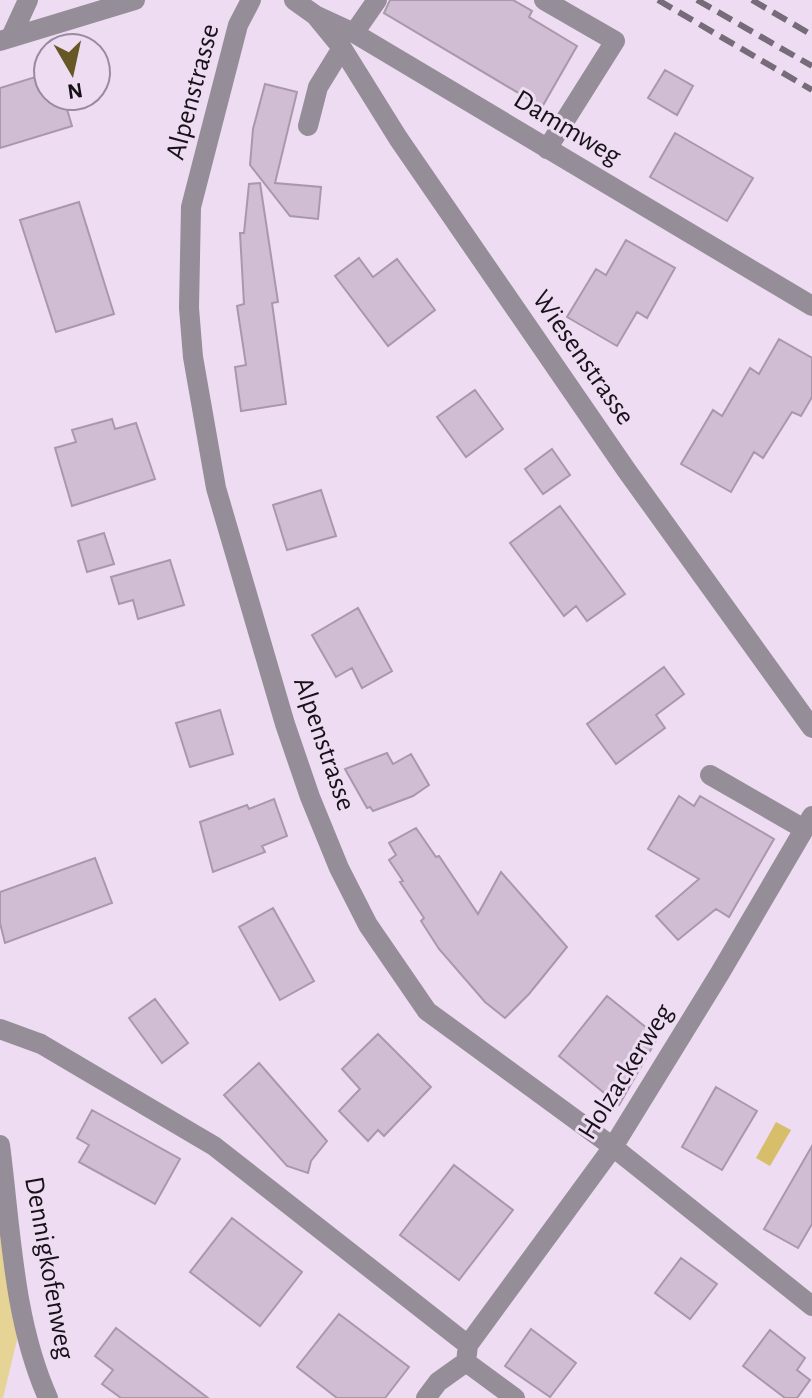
<svg xmlns="http://www.w3.org/2000/svg" width="812" height="1398" font-family="'Alegreya Sans',sans-serif">
<style>
.green{fill:#e6d496}
.water{fill:#d6be6a}
.building{fill:#d0bdd3;stroke:#a997ac;stroke-width:2}
.lines{fill:none;stroke-linecap:round;stroke-linejoin:round}
.minor{stroke:#958d97;stroke-width:20}
.rail{stroke:#766b78;stroke-width:6;stroke-dasharray:16 8;stroke-linecap:butt}
.labels{text-anchor:middle;dominant-baseline:central;stroke-width:6;stroke-linejoin:round;paint-order:stroke}
.street-label{font-size:28px;fill:#171118;stroke:#eedcf2}
</style>
<rect width="100%" height="100%" fill="#eedcf2"/>
<!-- green -->
<path class="green" d="M0 1145 23 1315 3 1398H0Z"/>
<!-- water -->
<path class="water" d="M776 1122 791 1130 770 1166 756 1158Z"/>
<!-- building -->
<path class="building" d="M390 0H513L532 11 529 17 577 46 542 107 384 13Z
M665 70 693 86 677 115 648 98Z
M48 73V96H63L72 126 0 148V88Z
M265 84 297 92 275 183 321 187 318 219 290 216 250 165 253 129Z
M675 133 753 178 727 221 650 177Z
M260 183 278 302 272 303 286 404 241 411 235 367 246 365 237 306 244 304 240 233H244L249 184Z
M79 202 114 314 56 332 20 220Z
M626 240 675 268 647 318 637 312 617 346 567 317 596 269 606 275Z
M359 258 373 277 397 259 435 310 388 346 335 276Z
M779 339 812 358V397L801 416 792 412 763 458 754 452 731 492 681 464 713 410 722 416 750 368 759 374Z
M475 390 503 429 466 457 437 417Z
M112 419 115 429 136 423 155 479 72 506 55 448 76 442 72 430Z
M552 449 570 475 543 494 525 469Z
M321 490 336 536 287 550 273 505Z
M560 506 625 594 587 621 576 606 564 616 510 543Z
M104 533 114 564 87 572 78 541Z
M170 560 184 605 138 619 133 600 119 604 111 577Z
M358 608 392 671 362 688 352 668 336 677 312 635Z
M664 667 684 694 656 715 665 728 616 764 587 724Z
M220 710 233 754 190 767 176 723Z
M387 753 393 764 411 754 429 785 413 796 373 811 370 807 367 808 345 769Z
M679 796 694 806 700 796 774 839 729 917 716 909 678 940 656 916 699 879 648 849Z
M274 799 287 836 262 846 265 852 213 872 200 822 247 805 249 809Z
M416 828 436 857 439 856 478 914 501 872 567 947 529 994 505 1018 485 1002 439 949 421 921 424 918 400 882 403 881 389 860 396 855 389 843Z
M95 858 112 903 5 943 0 923V892Z
M273 908 314 981 280 1000 239 927Z
M607 996 658 1037 619 1105 559 1056Z
M155 999 188 1043 162 1063 129 1018Z
M378 1034 431 1087 384 1136 378 1130 368 1141 339 1111 360 1089 342 1069Z
M259 1063 327 1141 311 1161 308 1173 287 1166 224 1095Z
M716 1087 757 1111 722 1170 682 1147Z
M92 1110 180 1159 155 1204 79 1162 89 1145 77 1138Z
M812 1146V1224L798 1248 764 1229Z
M454 1165 513 1210 459 1280 400 1235Z
M232 1218 302 1272 260 1326 190 1272Z
M681 1258 717 1284 690 1319 655 1293Z
M339 1314 409 1367 385 1398H337L297 1367Z
M116 1328 208 1398H121L102 1384 113 1370 95 1356Z
M531 1329 576 1363 550 1397 505 1366Z
M770 1330 805 1358 797 1370 810 1380 797 1398H785L743 1366Z"/>
<g class="lines">
<!-- minor -->
<path class="minor" d="M251 0 238 25 191 207 189 308 193 357 216 488 285 724 310 797 339 868 368 925 427 1011 613 1147 812 1306
M294 0 315 15 354 33 812 306
M544 0 615 41 547 149
M315 15 342 48 398 138 627 471 812 728
M354 33 377 0
M11 37 28 0
M0 41 135 0
M308 126 318 87 342 48
M710 775 804 829
M0 1029 41 1044 214 1146 468 1345
M0 1145C11 1229 13 1320 48 1398
M466 1362 515 1398
M426 1398 438 1382 466 1362 468 1345 613 1147 720 973 812 816"/>
<!-- rail -->
<path class="rail" d="M658 0 812 90
M697 0 812 66
M752 0 812 35"/>
</g>
<g class="labels">
<!-- street labels -->
<g class="street-label">
<text transform="translate(193 92) rotate(-75)">Alpenstrasse</text>
<text transform="translate(567 128) rotate(31)">Dammweg</text>
<text transform="translate(583 358) rotate(55)">Wiesenstrasse</text>
<text transform="translate(324 744) rotate(71)">Alpenstrasse</text>
<text transform="translate(626 1072) rotate(-58)">Holzackerweg</text>
<text transform="translate(49 1268) rotate(80)">Dennigkofenweg</text>
</g>
</g>
<!-- north arrow -->
<g transform="translate(72 72) rotate(171)"><circle r="38" fill="#eedcf2" stroke="#988b9b" stroke-width="2"/>
<path d="M0-6L14 30L0 20L-14 30Z" fill="#665724"/>
<text y="-12" font-size="22" font-weight="bold" text-anchor="middle" fill="#171118">N</text>
</g>
</svg>
